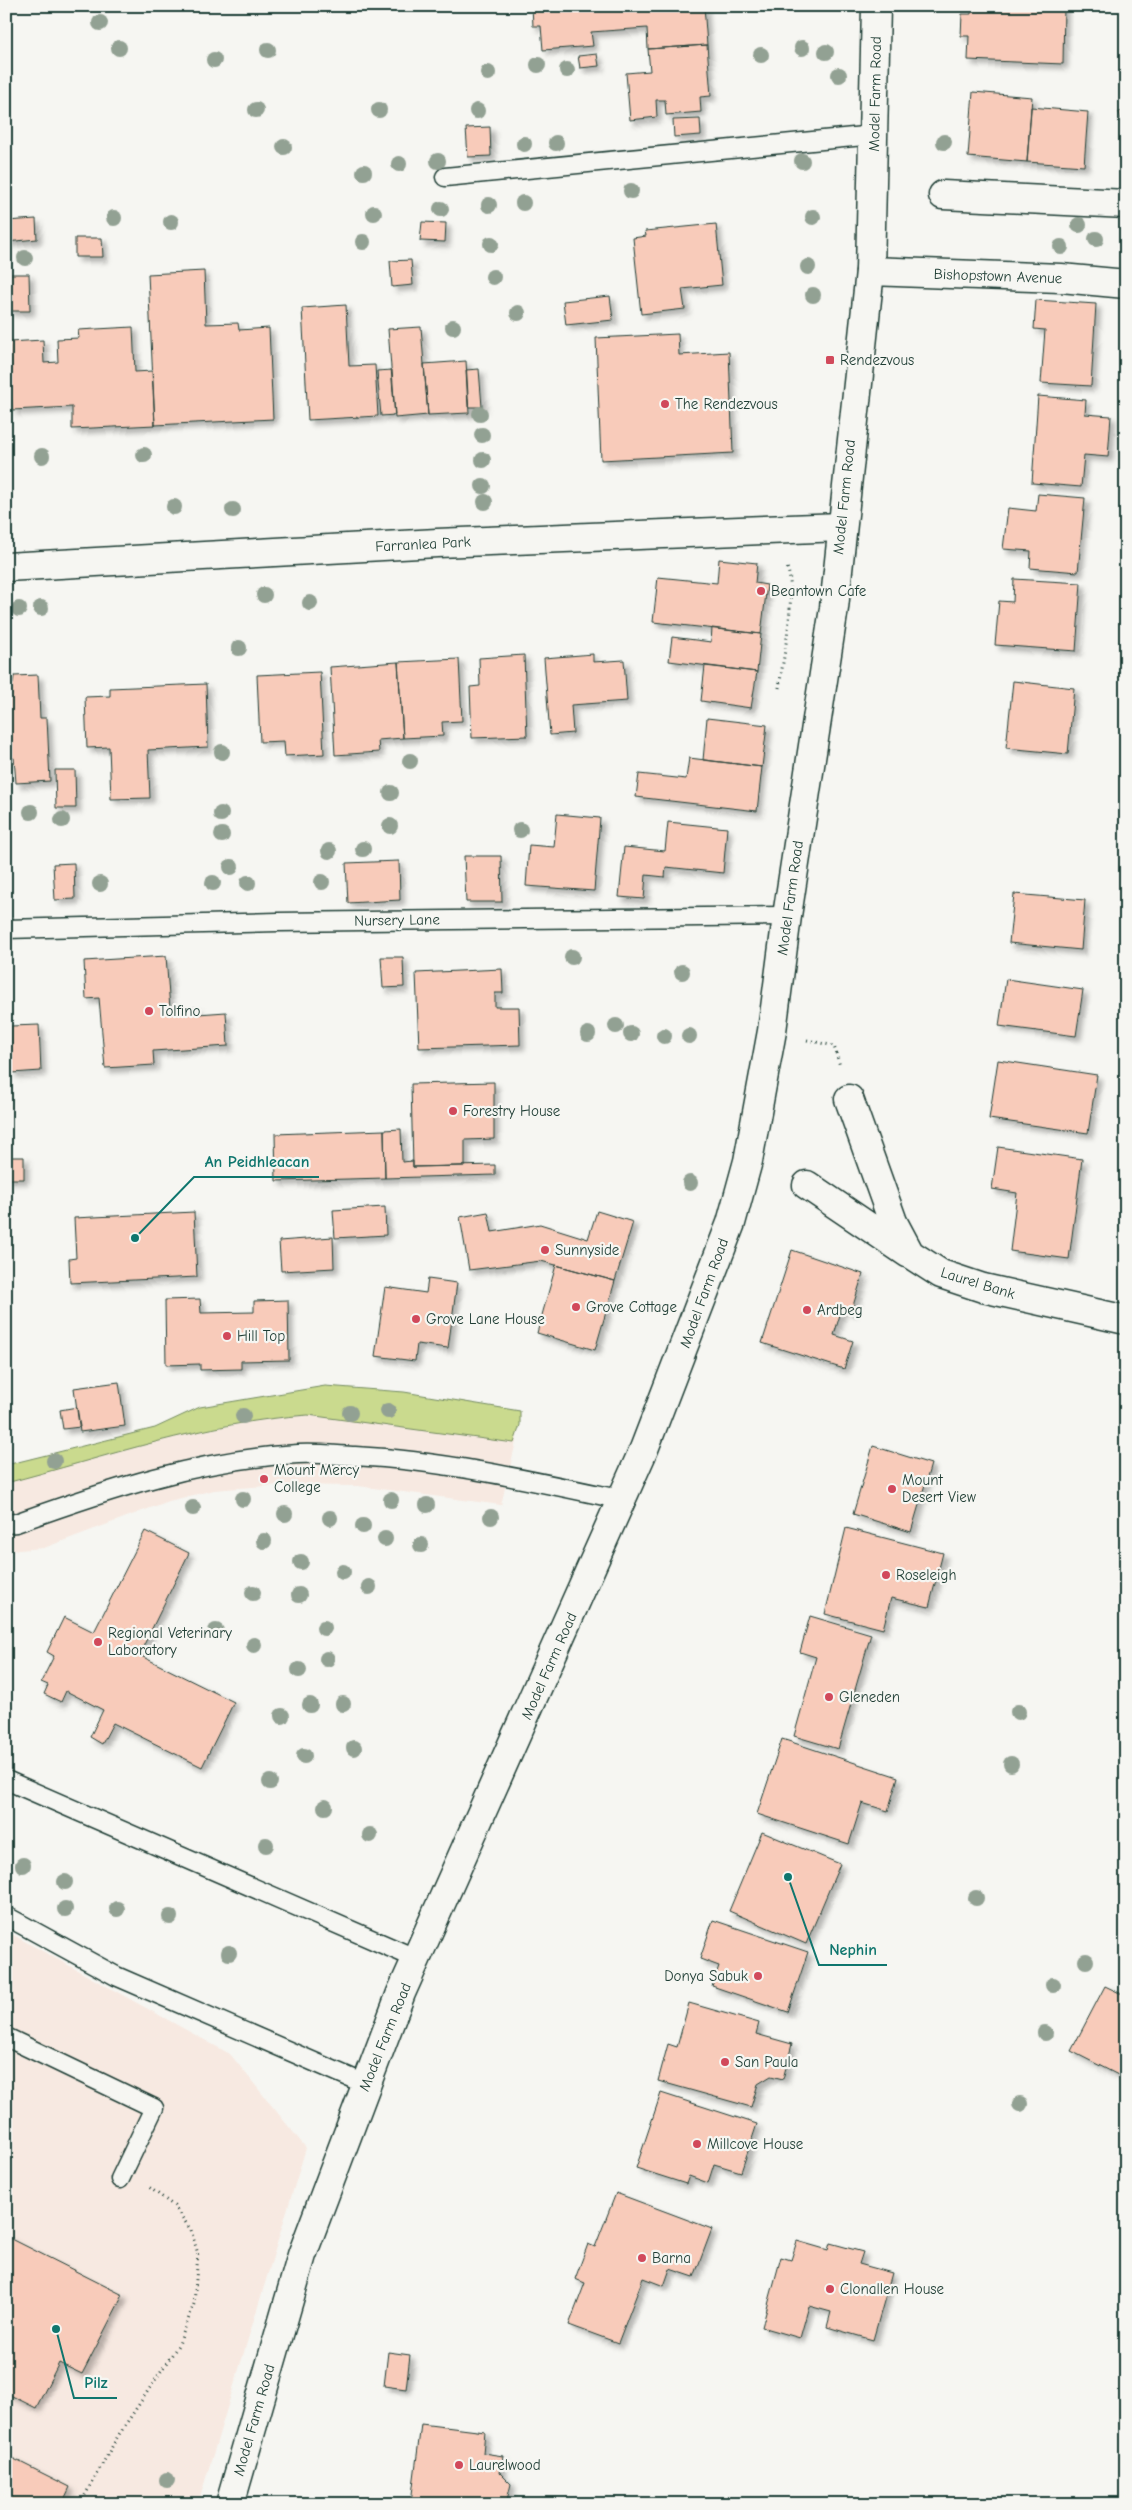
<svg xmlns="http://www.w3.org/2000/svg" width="1132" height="2510" font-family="'Comic Neue',sans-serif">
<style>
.built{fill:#f7e9e1}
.green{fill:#cada8e;stroke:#748c61}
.building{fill:#f8cbba;stroke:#1f3d34;filter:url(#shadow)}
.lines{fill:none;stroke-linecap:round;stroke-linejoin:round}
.service-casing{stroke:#1f3d34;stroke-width:21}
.minor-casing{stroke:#1f3d34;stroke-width:31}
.secondary-casing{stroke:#1f3d34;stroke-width:31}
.path{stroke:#1f3d34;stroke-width:3;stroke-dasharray:1 4;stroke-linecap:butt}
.service{stroke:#f6f6f2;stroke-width:18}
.minor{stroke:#f6f6f2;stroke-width:28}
.secondary{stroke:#f6f6f2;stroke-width:28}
.tree{fill:#92a193}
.poi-dot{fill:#d1495b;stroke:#f6f6f2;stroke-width:2}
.labels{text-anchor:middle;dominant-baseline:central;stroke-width:4.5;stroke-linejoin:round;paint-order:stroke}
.street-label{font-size:15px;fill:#1f3d34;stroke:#f6f6f2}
.poi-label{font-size:15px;fill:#1f3d34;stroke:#f6f6f2;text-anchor:start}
.leader{fill:none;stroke:#0f766e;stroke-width:2}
.callout-dot{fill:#0f766e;stroke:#f6f6f2;stroke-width:2}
.callout-label{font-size:16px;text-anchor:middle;font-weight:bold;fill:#0f766e;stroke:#f6f6f2;stroke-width:4.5;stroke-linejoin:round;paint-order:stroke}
</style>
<defs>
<filter id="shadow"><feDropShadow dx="4.5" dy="4.5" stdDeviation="2.5" flood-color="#0004"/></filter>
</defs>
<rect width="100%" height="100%" fill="#f6f6f2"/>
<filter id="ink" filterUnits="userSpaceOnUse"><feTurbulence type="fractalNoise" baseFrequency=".02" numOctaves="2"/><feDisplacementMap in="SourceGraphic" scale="10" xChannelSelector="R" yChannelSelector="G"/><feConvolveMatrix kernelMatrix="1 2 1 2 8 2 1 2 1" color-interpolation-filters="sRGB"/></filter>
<g filter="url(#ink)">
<!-- built -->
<path class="built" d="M359 1410 520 1425 501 1505 358 1486 280 1485 214 1490 169 1501 44 1548 6 1551V1483L173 1437 273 1417Z
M6 1931 230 2054 306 2148 198 2504H6Z"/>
<!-- green -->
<path class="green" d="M325 1386 404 1392 520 1411V1425L514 1443 308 1415C205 1422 106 1457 6 1483V1465L155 1428 200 1407Z"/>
<!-- building -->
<path class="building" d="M532 6H704L707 45 648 49 647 28 591 32 593 46 543 50 541 26H533Z
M971 6H1064L1063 64 968 60 969 36H961L962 14H971Z
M707 45 711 96 700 97 701 112 666 115 665 100H656L657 117 630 120 626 73 650 71 648 49Z
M597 54 599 66 580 68 578 56Z
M973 92 1032 97 1027 162 968 157Z
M1031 107 1088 112 1084 166 1027 162Z
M1126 110V140L1119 112Z
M700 119 701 135 674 137 673 120Z
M490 127 491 156 468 157 466 128Z
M36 219 37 239 6 242V221Z
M422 222 446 223 445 242 420 241Z
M716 224 722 285 682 289 685 309 641 314 633 238 646 236 645 231Z
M75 238H102L103 257H75Z
M411 260 413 285 392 287 390 261Z
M204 271 206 324 238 323 239 330 269 328 273 419 155 425 148 274Z
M8 274H29L30 311H9Z
M610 296 613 320 566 325 563 301Z
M1036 300 1096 304 1091 386 1041 383 1045 330 1034 329Z
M346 305 349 366 375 365 378 416 308 420 302 308Z
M133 327 135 372 152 371 155 425 72 429V407L12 410 9 342 43 340 44 363 58 362 57 339 79 338 78 330Z
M421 327 428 415 395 418 388 329Z
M678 334 679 355 729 352 733 453 601 460 596 338Z
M466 361 469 413 428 415 424 364Z
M479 369 482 407H468L466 370Z
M392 370 395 415 381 416 377 371Z
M1038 396 1086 400 1085 414 1111 416 1108 457 1084 455 1081 487 1032 483Z
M1038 494 1085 498 1078 572 1030 568 1031 551 1003 549 1008 508 1036 511Z
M719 559 757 563 755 583 767 585 761 634 653 622 658 577 717 583Z
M1014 579 1081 583 1076 651 995 645 999 601 1013 602Z
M712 628 761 634 757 672 669 661 672 637 711 642Z
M593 654V662L624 660 627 701 571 705 573 733 550 735 544 658Z
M524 655 527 736 472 738 470 687 480 686 479 658Z
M459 659 462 721 442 722 443 736 403 738 398 662Z
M398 662 403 738 378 740 379 752 335 755 330 667Z
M705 666 757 672 751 708 701 701Z
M320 672 324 754 285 756 284 741 260 742 257 675Z
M38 675 40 718H47L50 781 16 783 14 758H6V685L13 684 14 676Z
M1013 681 1074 688 1068 754 1006 748Z
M206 684 208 747 148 750 150 798 111 799 109 747 87 748 85 697 110 696V688Z
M707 718 767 725 762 767 703 760Z
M689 758 762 767 757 811 636 797 639 774 686 779Z
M55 770H75L76 808H56Z
M557 814 600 818 594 891 526 886 529 845 554 847Z
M668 822 727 828 723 873 666 867 665 877 646 875 644 899 619 897 624 847 665 851Z
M464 856H501L502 902H466Z
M399 861 400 900 348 903 346 863Z
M74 863 75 899 55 900 53 864Z
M1014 894 1085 900 1081 950 1009 943Z
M166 956 170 1009 198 1007V1014L226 1012 228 1046 153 1051 154 1065 105 1068 99 998 86 999 84 961Z
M381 957H403L404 987 383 988Z
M502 969 503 993H495V1007H519L520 1045 419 1048 416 973Z
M1006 979 1083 990 1076 1036 999 1026Z
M39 1025 41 1071 12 1073 11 1026Z
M998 1060 1097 1075 1088 1133 989 1119Z
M494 1082V1139L465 1140V1166L413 1167 411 1084Z
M401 1129 402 1162 413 1161V1167L495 1165V1175L385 1178 384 1130Z
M384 1130 385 1178 276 1181 275 1134Z
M998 1147 1082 1159 1069 1259 1010 1251 1017 1193 992 1189Z
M6 1157H24V1179H6Z
M385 1207 386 1235 335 1238 333 1210Z
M597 1211 633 1222 615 1281 541 1261 469 1270 460 1217 488 1212 492 1232 540 1224 588 1239Z
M194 1212 197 1277 70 1283 69 1259 76 1258 74 1218Z
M333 1237 334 1268 281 1271 279 1241Z
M792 1250 863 1274 851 1312 842 1308 834 1335 853 1341 844 1369 762 1343Z
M556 1265 615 1281 595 1350 537 1333Z
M428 1279 457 1283 448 1348 417 1344 415 1361 375 1356 385 1287 426 1293Z
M200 1299 201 1313 254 1312V1301L288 1300 289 1360 241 1361V1369L200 1370V1364L166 1365 165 1300Z
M119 1382 125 1426 80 1432 74 1388Z
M77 1407 80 1427 63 1429 60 1410Z
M873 1446 931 1464 911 1532 853 1514Z
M846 1528 943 1553 929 1607 891 1598 883 1629 825 1614Z
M145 1531 189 1553 139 1655 234 1702 202 1767 113 1723 102 1744 90 1737 103 1710 66 1691 61 1702 44 1694 48 1685 41 1682 54 1656 47 1652 64 1617 94 1632Z
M810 1616 871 1634 838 1749 794 1736 816 1657 800 1652Z
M782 1739 898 1777 888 1811 862 1803 849 1844 757 1814Z
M762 1832 840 1864 806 1944 729 1911Z
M713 1920 808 1952 788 2012 712 1986 719 1966 700 1959Z
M1105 1986 1126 1996V2079L1071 2051Z
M689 2003 759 2023 756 2034 792 2044 783 2079 771 2076 758 2084 751 2107 658 2081 668 2044 677 2047Z
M661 2093 757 2124 741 2172 714 2164 708 2183 689 2176 686 2184 636 2168Z
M616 2193 712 2229 694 2277 670 2269 664 2286 643 2278 618 2343 569 2325 585 2283 575 2279 588 2244 595 2247Z
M6 2236 123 2295 82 2374 59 2363 36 2408 6 2393Z
M797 2241 828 2250 830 2243 863 2252 859 2264 892 2273 873 2340 827 2327 831 2312 809 2306 800 2338 762 2327 781 2257 791 2260Z
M388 2352 410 2355 406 2389 384 2386Z
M421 2424 485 2432 483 2453 503 2456 500 2473 511 2484 506 2504H392L393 2500 411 2502Z
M10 2457 70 2487 62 2504H6V2464Z"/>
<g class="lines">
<!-- service casing -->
<g class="service-casing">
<path id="service" d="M445 177 874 135
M6 929 278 922 787 916
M6 1524 16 1523C108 1490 200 1459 298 1454 316 1453 336 1455 355 1456 446 1461 534 1481 623 1500
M6 1780 417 1959
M6 1916 116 1976 365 2084
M6 2037 154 2108 120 2179"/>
</g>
<!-- minor casing -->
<g class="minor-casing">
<path id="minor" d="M943 195 1126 204
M870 271 1061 278 1126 284
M6 567 437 543 841 527
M849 1099 893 1222 910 1254 941 1274 983 1288 1126 1320
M807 1185 909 1254"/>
</g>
<!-- secondary casing -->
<g class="secondary-casing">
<path id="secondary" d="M230 2504 302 2255 401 1993 644 1449 731 1223 748 1161 772 1031 787 916 834 608 870 271 876 6"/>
</g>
<!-- path -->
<path class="path" d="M779 688C783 659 798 589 786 565
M807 1040 834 1046 840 1066
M80 2504 118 2436 179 2344 194 2304 198 2254 191 2230 174 2206 149 2187"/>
<!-- service -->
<use href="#service" class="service"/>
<!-- minor -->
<use href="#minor" class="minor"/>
<!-- secondary -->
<use href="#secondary" class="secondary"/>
</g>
<!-- trees -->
<g class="tree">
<circle cx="100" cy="23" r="8"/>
<circle cx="119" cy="48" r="8"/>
<circle cx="802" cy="48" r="8"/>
<circle cx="268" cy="50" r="8"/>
<circle cx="826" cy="52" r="8"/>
<circle cx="761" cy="55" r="8"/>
<circle cx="214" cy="60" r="8"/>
<circle cx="538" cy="65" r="8"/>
<circle cx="567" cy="70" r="8"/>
<circle cx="488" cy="73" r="8"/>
<circle cx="839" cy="75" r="8"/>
<circle cx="256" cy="110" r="8"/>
<circle cx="379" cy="110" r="8"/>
<circle cx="477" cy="111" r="8"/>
<circle cx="944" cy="142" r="8"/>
<circle cx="556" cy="143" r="8"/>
<circle cx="524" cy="144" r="8"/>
<circle cx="284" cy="147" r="8"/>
<circle cx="438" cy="161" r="8"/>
<circle cx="802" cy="161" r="8"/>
<circle cx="399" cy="164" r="8"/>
<circle cx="364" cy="172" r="8"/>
<circle cx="631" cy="191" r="8"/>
<circle cx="523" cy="203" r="8"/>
<circle cx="489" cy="205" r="8"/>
<circle cx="441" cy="209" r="8"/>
<circle cx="374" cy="213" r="8"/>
<circle cx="813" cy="217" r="8"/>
<circle cx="114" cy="218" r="8"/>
<circle cx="171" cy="222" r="8"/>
<circle cx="1079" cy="225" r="8"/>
<circle cx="1096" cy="239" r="8"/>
<circle cx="363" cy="242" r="8"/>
<circle cx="491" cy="244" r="8"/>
<circle cx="1061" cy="247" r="8"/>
<circle cx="25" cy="258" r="8"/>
<circle cx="808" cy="267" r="8"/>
<circle cx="493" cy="277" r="8"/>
<circle cx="813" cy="295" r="8"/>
<circle cx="518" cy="313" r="8"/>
<circle cx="453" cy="327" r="8"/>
<circle cx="480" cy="414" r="8"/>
<circle cx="482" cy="435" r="8"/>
<circle cx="144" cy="455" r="8"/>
<circle cx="42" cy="456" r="8"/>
<circle cx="483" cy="460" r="8"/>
<circle cx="483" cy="486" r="8"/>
<circle cx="485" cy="502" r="8"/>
<circle cx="174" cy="507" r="8"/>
<circle cx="233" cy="510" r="8"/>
<circle cx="264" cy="595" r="8"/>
<circle cx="310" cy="603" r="8"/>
<circle cx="41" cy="608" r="8"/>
<circle cx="19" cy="609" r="8"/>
<circle cx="239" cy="648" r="8"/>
<circle cx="222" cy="752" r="8"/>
<circle cx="410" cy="761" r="8"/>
<circle cx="391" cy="793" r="8"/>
<circle cx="31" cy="812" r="8"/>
<circle cx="221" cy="814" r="8"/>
<circle cx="62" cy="820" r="8"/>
<circle cx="390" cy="826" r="8"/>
<circle cx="520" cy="830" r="8"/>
<circle cx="222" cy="835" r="8"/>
<circle cx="363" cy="849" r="8"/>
<circle cx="329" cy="851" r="8"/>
<circle cx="231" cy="867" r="8"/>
<circle cx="322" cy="882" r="8"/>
<circle cx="213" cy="883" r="8"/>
<circle cx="248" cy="883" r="8"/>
<circle cx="100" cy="884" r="8"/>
<circle cx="572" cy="957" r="8"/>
<circle cx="682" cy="972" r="8"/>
<circle cx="616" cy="1026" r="8"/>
<circle cx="588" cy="1034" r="8"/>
<circle cx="631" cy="1034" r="8"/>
<circle cx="664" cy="1036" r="8"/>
<circle cx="689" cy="1036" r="8"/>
<circle cx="690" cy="1183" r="8"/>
<circle cx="388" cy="1411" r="8"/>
<circle cx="350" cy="1413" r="8"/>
<circle cx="243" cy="1416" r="8"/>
<circle cx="54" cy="1461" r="8"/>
<circle cx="243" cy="1499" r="8"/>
<circle cx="391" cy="1500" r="8"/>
<circle cx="427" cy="1505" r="8"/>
<circle cx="193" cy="1508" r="8"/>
<circle cx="285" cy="1514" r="8"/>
<circle cx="491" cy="1517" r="8"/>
<circle cx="330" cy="1518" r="8"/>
<circle cx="363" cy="1526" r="8"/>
<circle cx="385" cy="1539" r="8"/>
<circle cx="264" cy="1541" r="8"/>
<circle cx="421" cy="1545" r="8"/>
<circle cx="301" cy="1562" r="8"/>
<circle cx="343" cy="1572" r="8"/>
<circle cx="369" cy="1587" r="8"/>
<circle cx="253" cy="1593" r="8"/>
<circle cx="299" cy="1595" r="8"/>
<circle cx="324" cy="1628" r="8"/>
<circle cx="216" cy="1631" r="8"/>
<circle cx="254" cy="1645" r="8"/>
<circle cx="327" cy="1659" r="8"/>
<circle cx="299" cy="1670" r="8"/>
<circle cx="343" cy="1704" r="8"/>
<circle cx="310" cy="1705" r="8"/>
<circle cx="1018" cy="1712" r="8"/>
<circle cx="282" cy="1716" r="8"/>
<circle cx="354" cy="1748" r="8"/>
<circle cx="304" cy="1756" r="8"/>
<circle cx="1011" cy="1764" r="8"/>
<circle cx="270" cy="1782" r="8"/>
<circle cx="325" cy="1807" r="8"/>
<circle cx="370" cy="1835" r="8"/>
<circle cx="266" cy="1845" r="8"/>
<circle cx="23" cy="1865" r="8"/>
<circle cx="65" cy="1882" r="8"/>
<circle cx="976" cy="1898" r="8"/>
<circle cx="65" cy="1909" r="8"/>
<circle cx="117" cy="1909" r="8"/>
<circle cx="170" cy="1917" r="8"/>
<circle cx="229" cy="1953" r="8"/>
<circle cx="1086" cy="1961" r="8"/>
<circle cx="1053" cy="1985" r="8"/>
<circle cx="1045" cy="2033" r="8"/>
<circle cx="1020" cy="2104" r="8"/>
<circle cx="167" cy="2480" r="8"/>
</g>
</g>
<!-- markers -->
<g class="poi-dot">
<rect x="825" y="355" width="10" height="10" rx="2.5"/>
<circle cx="665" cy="404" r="5"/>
<circle cx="761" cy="591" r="5"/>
<circle cx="149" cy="1011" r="5"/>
<circle cx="453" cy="1111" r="5"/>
<circle cx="545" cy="1250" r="5"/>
<circle cx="576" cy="1307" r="5"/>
<circle cx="807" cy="1310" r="5"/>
<circle cx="416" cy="1319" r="5"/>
<circle cx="227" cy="1336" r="5"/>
<circle cx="264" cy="1479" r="5"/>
<circle cx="892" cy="1489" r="5"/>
<circle cx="886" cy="1575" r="5"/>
<circle cx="98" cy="1642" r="5"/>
<circle cx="829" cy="1697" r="5"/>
<circle cx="758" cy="1976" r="5"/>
<circle cx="725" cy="2062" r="5"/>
<circle cx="697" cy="2144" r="5"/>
<circle cx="642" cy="2258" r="5"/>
<circle cx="830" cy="2289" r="5"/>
<circle cx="459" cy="2465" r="5"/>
</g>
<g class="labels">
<!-- street labels -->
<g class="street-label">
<text transform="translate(875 94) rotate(-89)">Model Farm Road</text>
<text transform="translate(998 276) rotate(2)">Bishopstown Avenue</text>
<text transform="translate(844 497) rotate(-84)">Model Farm Road</text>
<text transform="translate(423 544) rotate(-3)">Farranlea Park</text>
<text transform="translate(790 898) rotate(-82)">Model Farm Road</text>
<text transform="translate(397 920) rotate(-1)">Nursery Lane</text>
<text transform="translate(978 1283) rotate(17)">Laurel Bank</text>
<text transform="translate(704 1293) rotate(-70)">Model Farm Road</text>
<text transform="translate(549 1666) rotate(-66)">Model Farm Road</text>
<text transform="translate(385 2037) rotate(-68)">Model Farm Road</text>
<text transform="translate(254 2420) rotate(-74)">Model Farm Road</text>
</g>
<!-- poi labels -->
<g class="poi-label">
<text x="840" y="360">Rendezvous</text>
<text x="675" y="404">The Rendezvous</text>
<text x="771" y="591">Beantown Cafe</text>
<text x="159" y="1011">Tolfino</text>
<text x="463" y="1111">Forestry House</text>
<text x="555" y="1250">Sunnyside</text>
<text x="586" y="1307">Grove Cottage</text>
<text x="817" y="1310">Ardbeg</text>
<text x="426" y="1319">Grove Lane House</text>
<text x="237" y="1336">Hill Top</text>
<text x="274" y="1470">Mount Mercy<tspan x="274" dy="17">College</tspan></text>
<text x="902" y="1480">Mount<tspan x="902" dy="17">Desert View</tspan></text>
<text x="896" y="1575">Roseleigh</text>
<text x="108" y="1633">Regional Veterinary<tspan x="108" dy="17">Laboratory</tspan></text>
<text x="839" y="1697">Gleneden</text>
<text x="748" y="1976" text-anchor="end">Donya Sabuk</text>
<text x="735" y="2062">San Paula</text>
<text x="707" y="2144">Millcove House</text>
<text x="652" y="2258">Barna</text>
<text x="840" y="2289">Clonallen House</text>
<text x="469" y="2465">Laurelwood</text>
</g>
</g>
<!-- callouts -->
<path class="leader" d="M135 1238L194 1177H319M788 1877L819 1965H887M56 2329L74 2398H117"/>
<g class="callout-dot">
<circle cx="135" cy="1238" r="5"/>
<circle cx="788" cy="1877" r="5"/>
<circle cx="56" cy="2329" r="5"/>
</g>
<g class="callout-label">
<text x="257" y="1167">An Peidhleacan</text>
<text x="853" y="1955">Nephin</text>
<text x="96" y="2388">Pilz</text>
</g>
<!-- margin -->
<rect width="1132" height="2510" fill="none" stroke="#f6f6f2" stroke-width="25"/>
<rect x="12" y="12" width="1107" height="2485" fill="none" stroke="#1f3d34" stroke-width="2" filter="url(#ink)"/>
</svg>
